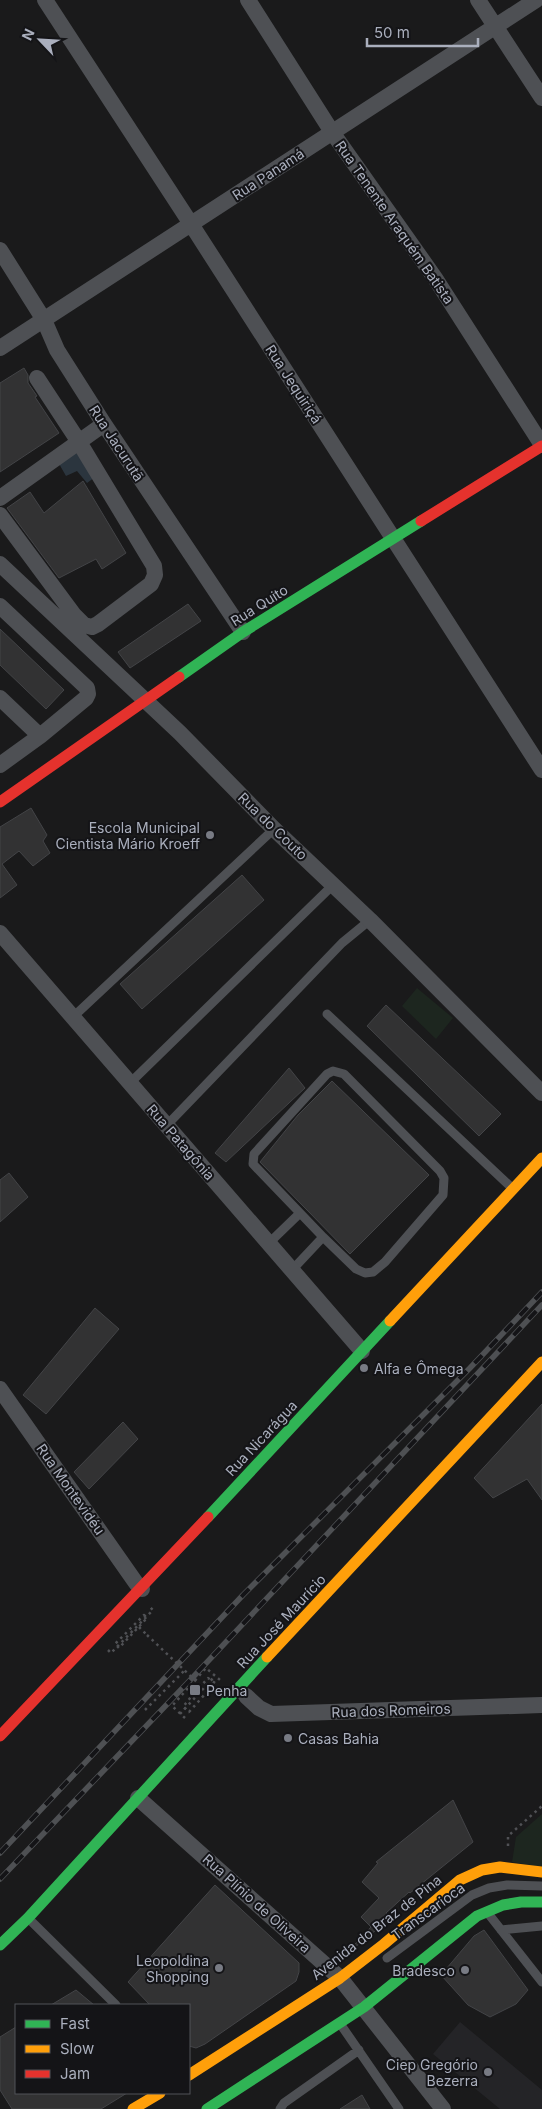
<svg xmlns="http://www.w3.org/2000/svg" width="542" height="2109" font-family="Inter,sans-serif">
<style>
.built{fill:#242427}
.green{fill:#1d261f}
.water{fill:#2b353e}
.building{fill:#323233;stroke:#434447}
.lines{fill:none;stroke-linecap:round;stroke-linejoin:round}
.path{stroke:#505155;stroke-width:2.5;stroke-dasharray:2.5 4;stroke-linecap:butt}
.lane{stroke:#4e5054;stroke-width:9}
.street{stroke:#4e5054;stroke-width:16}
.fast{stroke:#30b455;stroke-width:11}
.slow{stroke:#ff9f0a;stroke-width:11}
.jam{stroke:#e5322d;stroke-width:11}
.rail-casing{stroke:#4e5053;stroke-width:5.5}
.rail{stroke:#141417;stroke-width:4;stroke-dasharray:11;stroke-linecap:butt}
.path-bridge{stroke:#505155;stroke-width:2.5;stroke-dasharray:2.5 4;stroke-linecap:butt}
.poi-dot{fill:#787b84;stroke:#141417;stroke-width:2}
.labels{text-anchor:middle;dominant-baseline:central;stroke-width:4;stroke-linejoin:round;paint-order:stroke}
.street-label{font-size:14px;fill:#aaafbd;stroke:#141417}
.poi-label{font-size:14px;fill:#aaafbd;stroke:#141417;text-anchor:end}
</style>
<rect width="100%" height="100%" fill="#1a1a1b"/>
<!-- built -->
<path class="built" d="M460 2022 542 2090V2109H500L433 2054Z"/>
<!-- green -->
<path class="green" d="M417 988 453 1018 436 1039 402 1006Z
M542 1814V1867L512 1862 516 1837Z"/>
<!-- water -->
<path class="water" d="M74 450 95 477 87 483 77 471 66 476 58 462Z"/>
<!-- building -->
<path class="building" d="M24 368 28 375V383L37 396 35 397 59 433 0 472V383Z
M83 481 126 553 102 569 96 559 59 578 7 508 30 492 44 513Z
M188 604 201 621 130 668 118 652Z
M0 629 64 690 46 709 0 665Z
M31 808 47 835 43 841 50 853 33 866 19 851 2 864 17 885 0 898V827Z
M242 875 264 900 142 1009 120 984Z
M386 1005 501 1114 479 1136 367 1026Z
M289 1068 305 1088 226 1162 215 1153Z
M332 1081 429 1175 350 1254 260 1162 298 1115Z
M9 1173 28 1197 0 1222V1180Z
M95 1308 119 1329 46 1414 23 1395Z
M542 1404V1500L527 1479 493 1498 474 1478Z
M123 1422 138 1439 89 1489 74 1472Z
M453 1800 473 1842 410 1893 409 1892 386 1913 391 1918 344 1956 371 1927 361 1917 379 1898 362 1882 378 1863 376 1862Z
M215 1885 299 1963V1972L296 1981 205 2044 196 2048 189 2046V2005H150L128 1982Z
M484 1930 528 1990 516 2004 490 2017 468 2005 441 1975 474 1936Z
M76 1990 94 2005H51Z
M16 2027V2093H127L101 2109H12L0 2090V2037Z
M362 2095 370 2109H340Z"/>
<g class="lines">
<!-- path -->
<path class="path" d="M139 1627 147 1635
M108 1650 111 1653 153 1610 150 1607
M194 1693 201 1686
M145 1710 184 1671
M180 1714 215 1676
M185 1718 172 1706 206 1668 220 1680
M508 1846V1836L542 1806"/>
<!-- lane -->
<path class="lane" d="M327 1014 513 1189
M73 1017 274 829
M130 1083 333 885
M167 1125 342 943 370 920
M300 1213 323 1237
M269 1243 300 1213 253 1164 254 1154 327 1074 333 1071 344 1074 440 1171 444 1178 443 1195 385 1262 373 1272 365 1273 356 1269 323 1237 292 1270
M487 1912 542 1982
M30 1920 116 2005
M501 1930 542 1926
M387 1958 472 1895 489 1888 507 1885 542 1886
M341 2025 399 2109
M280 2109 284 2103 359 2050"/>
<!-- street -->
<path class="street" d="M45 0 191 224 542 770
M248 0 332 132 435 278 542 445
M478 0 542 98
M0 250 44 320 57 350 104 424 243 632
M0 348 536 0
M0 498 104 424
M0 515 74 615 84 625 92 627 98 624 151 584 155 575 154 566 79 442 37 378
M0 564 180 733 274 829 370 920 542 1093
M0 606 87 688 88 694 86 698 40 736 0 765
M0 698 40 736
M0 933 362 1351
M0 1389 136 1583 142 1589
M246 1696 259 1708 271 1714 542 1705
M138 1798 340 1978 443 2109"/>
<!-- fast -->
<path class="fast" d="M179 677 243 632 421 521
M208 1517 390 1321
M0 1945 28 1918 267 1657
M207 2109 364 2007 477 1916 503 1905 521 1902H542"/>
<!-- slow -->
<path class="slow" d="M390 1321 542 1158
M267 1657 542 1362
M189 2075 340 1978 384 1944 460 1880 482 1870 500 1867 542 1872
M133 2109 160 2093"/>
<!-- jam -->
<path class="jam" d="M421 521 542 446
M0 802 179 677
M0 1736 208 1517"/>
<!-- rail casing -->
<g class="rail-casing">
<path id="rail" d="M0 1853 243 1595 470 1368 542 1292
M0 1879 195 1675 542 1305"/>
</g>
<!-- rail -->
<use href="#rail" class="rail"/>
<!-- path-bridge -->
<path class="path-bridge" d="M144 1615 147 1618 119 1648 115 1644Z
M147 1635 201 1686 208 1678 215 1683 189 1712 183 1707 194 1693"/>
</g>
<!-- markers -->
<g class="poi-dot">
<circle cx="210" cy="835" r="5"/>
<circle cx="364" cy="1368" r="5"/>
<rect x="189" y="1684" width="12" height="12" rx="2.5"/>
<circle cx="288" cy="1738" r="5"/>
<circle cx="219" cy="1968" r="5"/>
<circle cx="465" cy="1970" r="5"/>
<circle cx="488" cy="2072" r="5"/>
</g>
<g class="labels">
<!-- street labels -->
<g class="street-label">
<text transform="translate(268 174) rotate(-33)">Rua Panamá</text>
<text transform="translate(395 222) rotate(55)">Rua Tenente Araquém Batista</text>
<text transform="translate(294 384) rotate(57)">Rua Jequiriçá</text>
<text transform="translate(117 443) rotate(57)">Rua Jacurutã</text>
<text transform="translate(259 605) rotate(-32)">Rua Quito</text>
<text transform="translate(273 826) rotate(44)">Rua do Couto</text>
<text transform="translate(181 1142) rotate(49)">Rua Patagônia</text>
<text transform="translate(261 1438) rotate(-47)">Rua Nicarágua</text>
<text transform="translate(71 1489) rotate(55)">Rua Montevidéu</text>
<text transform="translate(281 1621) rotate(-47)">Rua José Maurício</text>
<text transform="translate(391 1710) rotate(-2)">Rua dos Romeiros</text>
<text transform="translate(257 1903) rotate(42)">Rua Plínio de Oliveira</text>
<text transform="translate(428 1911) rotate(-36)">Transcarioca</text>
<text transform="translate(376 1927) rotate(-38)">Avenida do Braz de Pina</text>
</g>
<!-- poi labels -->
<g class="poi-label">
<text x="200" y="827">Escola Municipal<tspan x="200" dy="16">Cientista Mário Kroeff</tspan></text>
<text x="374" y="1368" text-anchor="start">Alfa e Ômega</text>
<text x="206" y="1690" text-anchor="start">Penha</text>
<text x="298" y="1738" text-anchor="start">Casas Bahia</text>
<text x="209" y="1960">Leopoldina<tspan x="209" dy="16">Shopping</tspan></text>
<text x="455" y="1970">Bradesco</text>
<text x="478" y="2064">Ciep Gregório<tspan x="478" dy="16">Bezerra</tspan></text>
</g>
</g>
<!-- legend -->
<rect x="15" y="2004" width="175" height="90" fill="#141417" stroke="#505259"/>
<rect x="25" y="2020" width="25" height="8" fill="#30b455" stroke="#505259"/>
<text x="60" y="2029" font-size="15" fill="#aaafbd">Fast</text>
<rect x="25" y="2045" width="25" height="8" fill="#ff9f0a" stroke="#505259"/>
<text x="60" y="2054" font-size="15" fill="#aaafbd">Slow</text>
<rect x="25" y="2070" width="25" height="8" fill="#e5322d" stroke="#505259"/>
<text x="60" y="2079" font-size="15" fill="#aaafbd">Jam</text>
<!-- north arrow -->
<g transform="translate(40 40) rotate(295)" stroke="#141417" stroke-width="4" paint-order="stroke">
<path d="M0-4L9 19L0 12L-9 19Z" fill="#aaafbd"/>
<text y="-8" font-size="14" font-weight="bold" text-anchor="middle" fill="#aaafbd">N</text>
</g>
<!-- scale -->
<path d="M367 38v8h111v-8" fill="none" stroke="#aaafbd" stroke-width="2.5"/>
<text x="374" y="38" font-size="15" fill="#aaafbd" stroke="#141417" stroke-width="4" paint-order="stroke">50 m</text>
</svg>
